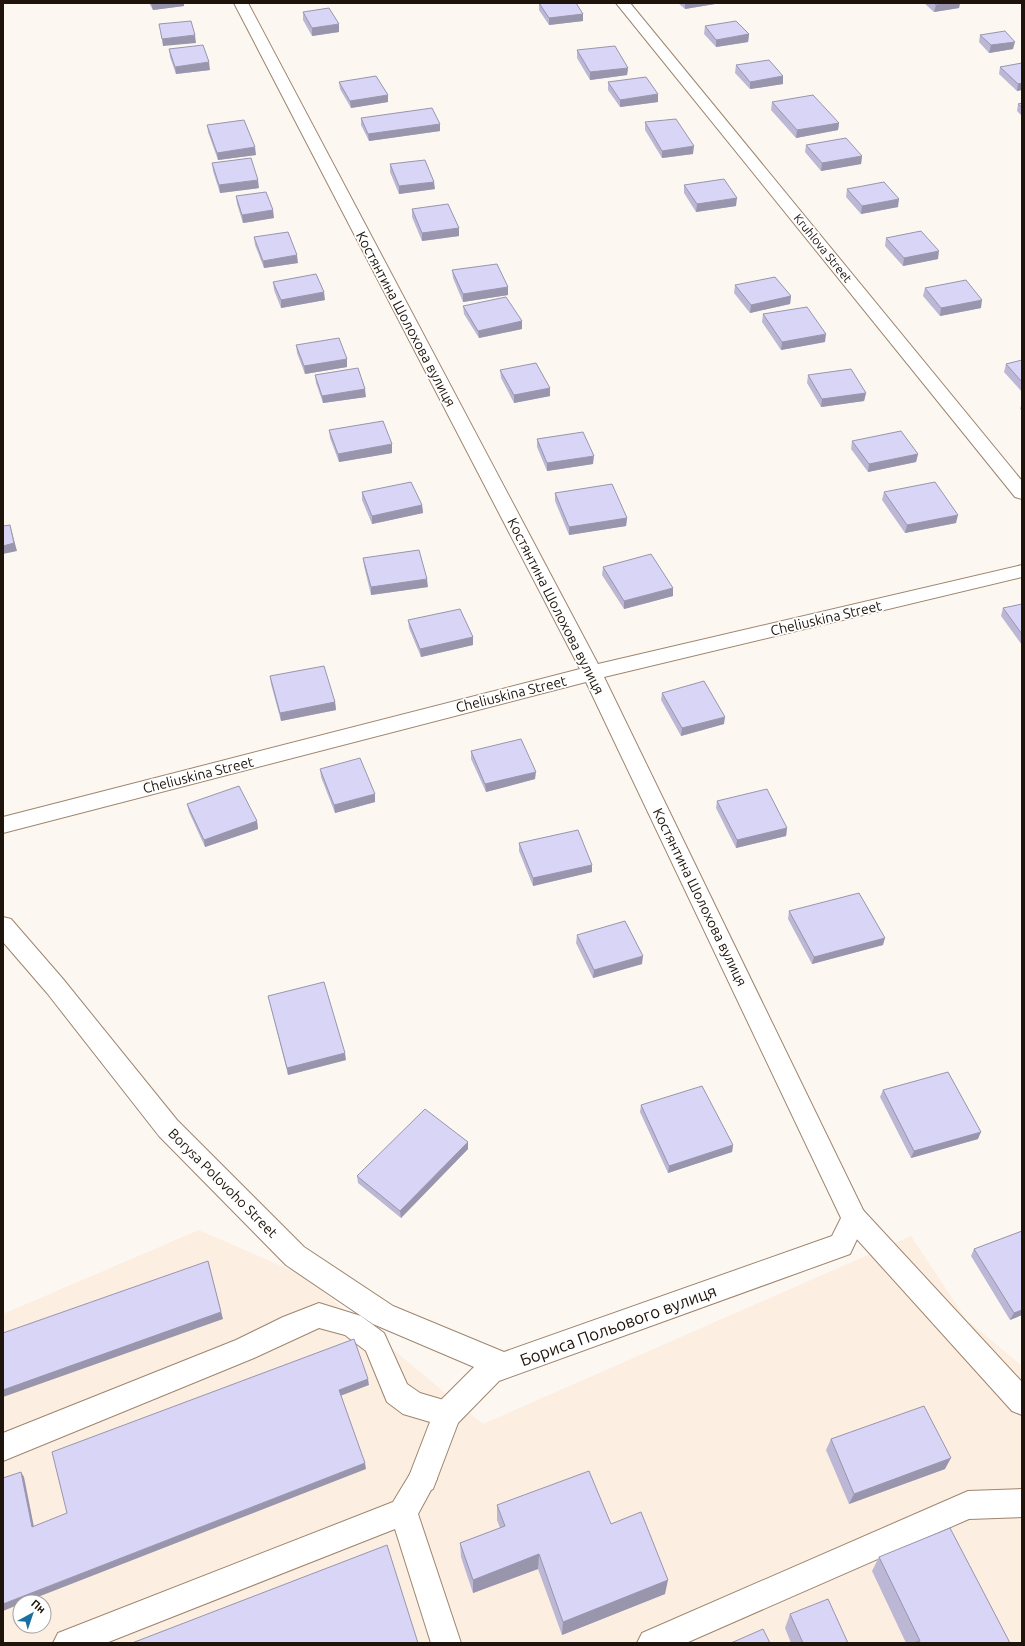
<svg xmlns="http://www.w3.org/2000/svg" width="1025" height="1646" font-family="Ubuntu,sans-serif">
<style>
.built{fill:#fceee1;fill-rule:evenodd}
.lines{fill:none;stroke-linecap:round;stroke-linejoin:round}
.lane-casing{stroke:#9f856d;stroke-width:2}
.street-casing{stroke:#9f856d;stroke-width:2}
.lane{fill:#fff;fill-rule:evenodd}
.street{fill:#fff;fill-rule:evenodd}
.wall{fill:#bbb7d4}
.shaded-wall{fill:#9895ad}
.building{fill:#d9d5f7;stroke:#9895ad}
.labels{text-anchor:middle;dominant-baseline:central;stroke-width:3.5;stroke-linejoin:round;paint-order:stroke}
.far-street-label{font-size:12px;fill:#1e140b;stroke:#fff}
.street-label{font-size:14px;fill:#1e140b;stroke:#fff}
.near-street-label{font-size:17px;fill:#1e140b;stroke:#fff}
</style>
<rect width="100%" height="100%" fill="#fdf7f2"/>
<!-- built -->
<path class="built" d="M199 1230 304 1276 483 1424 911 1236 966 1319 1022 1366V1643H3V1314ZM20 1602H44V1626H20Z"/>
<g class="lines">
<!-- lane casing -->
<g class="lane-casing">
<path id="lane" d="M854 1207 863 1210 1022 1382V1415L1012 1411 845 1226 841 1218 845 1210Z
M319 1303 361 1316 384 1333 407 1384 420 1393 457 1404 461 1414 457 1424 447 1427 403 1414 387 1402 366 1351 345 1335 319 1328 254 1358 3 1461V1433L236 1340 283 1317Z
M423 1465 433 1469 437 1479 418 1514 461 1643H431L395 1529 106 1643H53L58 1633 393 1502 413 1469Z
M1022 1489V1517L969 1519 686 1643H637L642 1633 968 1491Z"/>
</g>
<!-- street casing -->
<g class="street-casing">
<path id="street" d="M234 3H248L598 664 1022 565V577L604 677 867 1218 850 1254 499 1381 458 1423 433 1489 423 1494 413 1489 408 1479 433 1414 437 1404 474 1367 373 1324 286 1265 159 1136 47 993 3 942V917L11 919 63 979 177 1120 304 1247 393 1306 504 1352 832 1236 841 1218 586 682 3 833V817L580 669Z
M616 3H630L1022 481V499L1015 497Z"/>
</g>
<!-- lane -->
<use href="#lane" class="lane"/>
<!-- street -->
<use href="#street" class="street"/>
</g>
<!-- wall -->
<path class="wall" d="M149 3H184V6L153 10Z
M539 3 583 14V21L549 25 539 10Z
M678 3H715V4L685 9Z
M924 3H960L959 8 934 12Z
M303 12 339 32 312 36 303 20Z
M705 26 749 34 748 42 716 47 704 34Z
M980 35 1013 49 989 53 979 42Z
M169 49 210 70 176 74 170 57Z
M577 50 628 68 627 75 590 80 577 58Z
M1022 63V90L1017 91 999 74 1000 67Z
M736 65 783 76V84L750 89 735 73Z
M339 82 388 95V102L351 108 340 89Z
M608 82 658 94V102L620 107 608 90Z
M772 102 839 123 838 130 796 138 771 110Z
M1022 103V116L1017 111 1018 104Z
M361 118 440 131 369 141 361 125Z
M645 122 693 154 662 158 645 130Z
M207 125 256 155 218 160 208 132Z
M806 145 862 156 861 164 821 171 805 152Z
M212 163 259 188 220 193 213 171Z
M390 164 435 189 399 194 390 172Z
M684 185 736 206 696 212 684 193Z
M847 189 898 207 861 214 846 197Z
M236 196 274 218 243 223 237 204Z
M412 209 459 228V236L422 241 412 217Z
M254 237 298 263 264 268 255 245Z
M886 238 938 259 903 266 885 246Z
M452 270 508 287V295L463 302 453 278Z
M273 282 325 300 281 308 274 290Z
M735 285 791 296 790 304 750 313 734 293Z
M925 288 981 308 940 316 923 296Z
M463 306 522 321V329L479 338 464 314Z
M763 314 825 342 781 350 762 322Z
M296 345 347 367 305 374 297 353Z
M1022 360V392L1004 372 1006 364Z
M500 370 550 388V396L514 403 501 378Z
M315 375 366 397 323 403 316 383Z
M808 375 866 393 864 401 821 407 807 383Z
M1022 403V410L1020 409Z
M329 430 392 453 339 462 330 438Z
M537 439 593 464 547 471 537 447Z
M852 441 918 454 916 462 868 472 851 449Z
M362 492 422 505 423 513 372 524 362 500Z
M884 492 956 523 905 533 882 500Z
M555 493 627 518 626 526 569 535 555 501Z
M363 558 428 587 371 595 364 566Z
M603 567 673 596 624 609 602 575Z
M1022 604V645L1001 616 1003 608Z
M408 620 473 637V645L421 657 409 628Z
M270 676 335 702 336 710 281 721 271 684Z
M662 693 724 724 681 736 661 700Z
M471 751 535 779 486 792 471 759Z
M320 769 375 794V802L335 813 321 777Z
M717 801 787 828 786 836 736 848 716 808Z
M187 804 257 821 258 829 205 847 189 812Z
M519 843 592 865V872L533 886 519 851Z
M789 911 883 945 812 964 788 919Z
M577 935 642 964 593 978 576 943Z
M268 996 346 1060 288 1075Z
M883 1090 978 1139 911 1158 880 1097Z
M641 1105 733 1145 732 1152 668 1173 640 1112Z
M468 1142V1149L401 1218 358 1183 357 1176Z
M1022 1231V1315L1010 1320 971 1256 974 1249Z
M831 1439 945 1469 849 1504 826 1450Z
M497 1505 611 1524 665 1594 562 1635 538 1569 473 1593 461 1557 460 1543 500 1528 497 1520Z
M879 1557 1010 1643H906L872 1571Z
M790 1614 848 1643H791L785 1628Z"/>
<!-- shaded-wall -->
<path class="shaded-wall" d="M151 3H184V6L153 10Z
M685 3H715V4L685 9Z
M945 3H960L959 8 934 12 936 5Z
M583 14V21L549 25V18Z
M339 24V32L312 36V28Z
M749 34 748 42 716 47V40Z
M195 35 196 43 163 46 162 39Z
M1015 42 1013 49 989 53 991 45Z
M209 62 210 70 176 74 175 67Z
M628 68 627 75 590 80V72Z
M783 76V84L750 89V82Z
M1022 83V90L1017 91 1018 84Z
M658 94V102L620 107V100Z
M388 95V102L351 108 350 101Z
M839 123 838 130 796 138 797 130Z
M440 124V131L369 141 368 134Z
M694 146 693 154 662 158V151Z
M255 147 256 155 218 160 217 153Z
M862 156 861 164 821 171 822 163Z
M258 180 259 188 220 193 219 185Z
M434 182 435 189 399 194V186Z
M737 198 736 206 696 212 697 204Z
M899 199 898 207 861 214 862 206Z
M273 210 274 218 243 223 242 215Z
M459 228V236L422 241V233Z
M939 251 938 259 903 266 904 258Z
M297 255 298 263 264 268 263 261Z
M508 287V295L463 302V294Z
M324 292 325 300 281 308V300Z
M791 296 790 304 750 313 751 305Z
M982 300 981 308 940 316 941 308Z
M522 321V329L479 338 478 331Z
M826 334 825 342 781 350 782 342Z
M347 359V367L305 374 304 366Z
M550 388V396L514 403V395Z
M365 389 366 397 323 403 322 396Z
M866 393 864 401 821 407 822 399Z
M392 444V453L339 462 338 454Z
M918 454 916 462 868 472 869 464Z
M594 456 593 464 547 471V463Z
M422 505 423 513 372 524V516Z
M958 515 956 523 905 533 907 525Z
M627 518 626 526 569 535V527Z
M10 525 17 551 3 554V546Z
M427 579 428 587 371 595V587Z
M673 588V596L624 609V601Z
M473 637V645L421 657 420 649Z
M335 702 336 710 281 721 280 713Z
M725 717 724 724 681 736 682 728Z
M536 772 535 779 486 792 485 784Z
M375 794V802L335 813 334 805Z
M257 821 258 829 205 847 204 840Z
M787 828 786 836 736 848 737 840Z
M592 865V872L533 886V878Z
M885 938 883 945 812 964 814 957Z
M643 956 642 964 593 978 594 970Z
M345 1053 346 1060 288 1075 287 1068Z
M981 1132 978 1139 911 1158 914 1151Z
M468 1142V1149L401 1218 400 1211Z
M733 1145 732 1152 668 1173 669 1166Z
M208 1261 223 1319 3 1397V1390Z
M1022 1310V1315L1010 1320 1014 1313Z
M368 1379 369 1385 340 1396 339 1390Z
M951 1458 945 1469 849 1504 854 1494Z
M365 1463 366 1469 25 1602H20V1604L3 1611V1604Z
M21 1472 24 1477 35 1532 32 1527Z
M539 1554 538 1569 473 1593V1580Z
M668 1580 665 1594 562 1635 563 1622Z"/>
<!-- building -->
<path class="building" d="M539 3H576L583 14 549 18Z
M934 3H945L936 5Z
M329 8 339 24 312 28 303 12Z
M191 21 195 35 162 39 159 24Z
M736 21 749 34 716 40 705 26Z
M1005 31 1015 42 991 45 980 35Z
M203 45 209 62 175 67 169 49Z
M615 46 628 68 590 72 577 50Z
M769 60 783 76 750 82 736 65Z
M1022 63V83L1018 84 1000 67Z
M376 76 388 95 350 101 339 82Z
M646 77 658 94 620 100 608 82Z
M813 95 839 123 797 130 772 102Z
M1022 103V107L1018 104Z
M432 108 440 124 368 134 361 118Z
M676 119 694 146 662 151 645 122Z
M244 120 255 147 217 153 207 125Z
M846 138 862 156 822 163 806 145Z
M251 158 258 180 219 185 212 163Z
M425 160 434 182 399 186 390 164Z
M724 179 737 198 697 204 684 185Z
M884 182 899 199 862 206 847 189Z
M266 192 273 210 242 215 236 196Z
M448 204 459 228 422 233 412 209Z
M921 231 939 251 904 258 886 238Z
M288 232 297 255 263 261 254 237Z
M497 264 508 287 463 294 452 270Z
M316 274 324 292 281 300 273 282Z
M775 277 791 296 751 305 735 285Z
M966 280 982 300 941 308 925 288Z
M506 297 522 321 478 331 463 306Z
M807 307 826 334 782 342 763 314Z
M339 338 347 359 304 366 296 345Z
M1022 360V382L1006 364Z
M536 363 550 388 514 395 500 370Z
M358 368 365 389 322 396 315 375Z
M851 369 866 393 822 399 808 375Z
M383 421 392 444 338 454 329 430Z
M901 431 918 454 869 464 852 441Z
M583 432 594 456 547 463 537 439Z
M411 482 422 505 372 516 362 492Z
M935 482 958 515 907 525 884 492Z
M612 484 627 518 569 527 555 493Z
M10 525 14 543 3 546V526Z
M419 550 427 579 371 587 363 558Z
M651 554 673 588 624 601 603 567Z
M1022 604V634L1003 608Z
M460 609 473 637 420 649 408 620Z
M324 666 335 702 280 713 270 676Z
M704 681 725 717 682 728 662 693Z
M521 739 536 772 485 784 471 751Z
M360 758 375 794 334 805 320 769Z
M239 786 257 821 204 840 187 804Z
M767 789 787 828 737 840 717 801Z
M578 830 592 865 533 878 519 843Z
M859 893 885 938 814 957 789 911Z
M625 921 643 956 594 970 577 935Z
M324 982 345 1053 287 1068 268 996Z
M948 1072 981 1132 914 1151 883 1090Z
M702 1086 733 1145 669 1166 641 1105Z
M425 1109 468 1142 400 1211 357 1176Z
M1022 1231V1310L1014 1313 974 1249Z
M208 1261 221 1312 3 1390V1333Z
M354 1339 368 1379 339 1390 365 1463 3 1604V1478L21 1472 32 1527 67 1513 52 1452Z
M924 1406 951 1458 854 1494 831 1439Z
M589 1471 611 1524 641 1512 668 1580 563 1622 539 1554 473 1580 460 1543 505 1526 497 1505Z
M950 1528 1010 1643H913L920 1641 879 1557Z
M387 1545 418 1643H132Z
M828 1599 848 1643H803L790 1614Z
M763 1629 770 1643H731Z"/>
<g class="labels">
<!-- far-street labels -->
<g class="far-street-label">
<text transform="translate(823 248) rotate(51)">Kruhlova Street</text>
</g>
<!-- street labels -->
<g class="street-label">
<text transform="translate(406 319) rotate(62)">Костянтина Шолохова вулиця</text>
<text transform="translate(556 606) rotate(63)">Костянтина Шолохова вулиця</text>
<text transform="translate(826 618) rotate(-13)">Cheliuskina Street</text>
<text transform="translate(511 694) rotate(-14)">Cheliuskina Street</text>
<text transform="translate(198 775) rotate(-14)">Cheliuskina Street</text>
<text transform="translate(700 897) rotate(64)">Костянтина Шолохова вулиця</text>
<text transform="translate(223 1183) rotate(45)">Borysa Polovoho Street</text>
</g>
<!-- near-street labels -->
<g class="near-street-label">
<text transform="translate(618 1325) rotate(-20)">Бориса Польового вулиця</text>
</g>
</g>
<!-- border -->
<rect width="1025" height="1646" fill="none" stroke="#1e140b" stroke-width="8"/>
<!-- north arrow -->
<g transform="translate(32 1614) rotate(40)"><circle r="19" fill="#ffffff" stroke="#a5a19d"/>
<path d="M0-3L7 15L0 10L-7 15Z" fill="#1970a0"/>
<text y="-6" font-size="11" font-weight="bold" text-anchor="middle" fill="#1e140b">Пн</text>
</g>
</svg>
